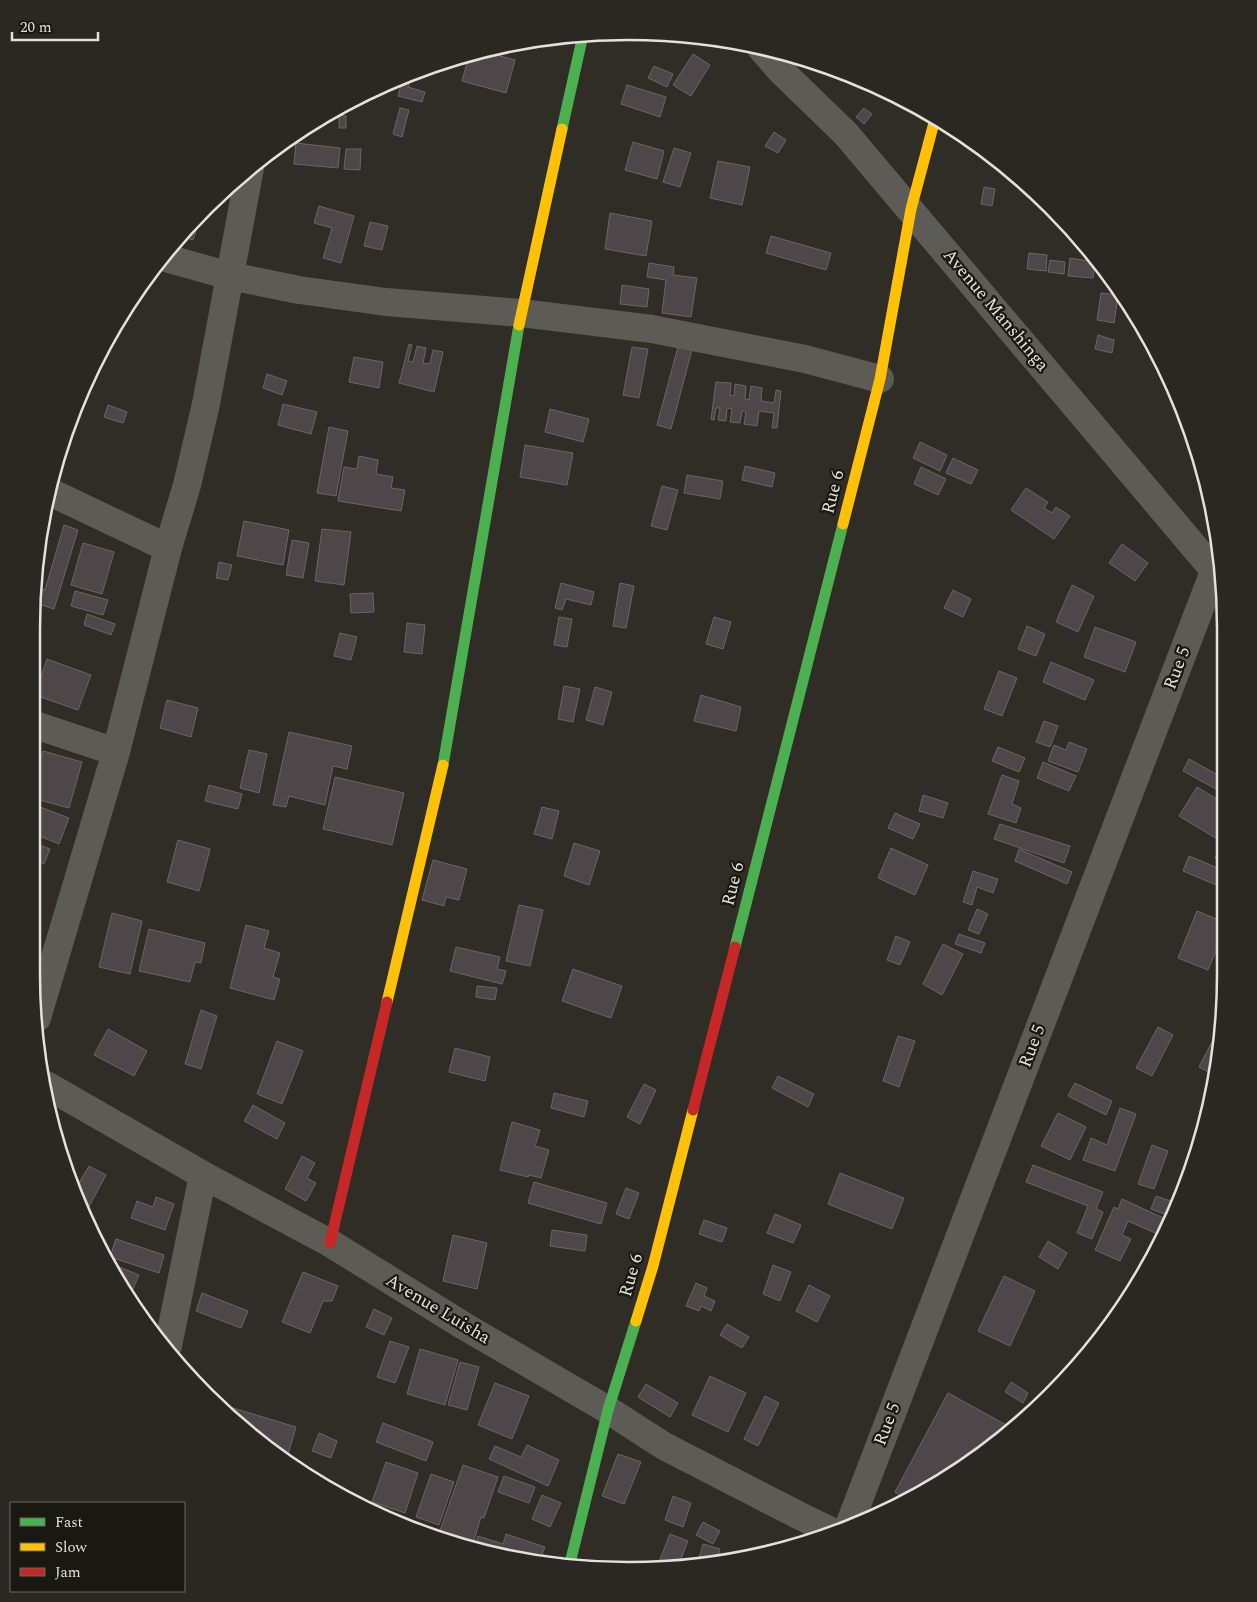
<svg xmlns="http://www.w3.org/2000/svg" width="1257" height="1602" font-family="Spectral,serif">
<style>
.building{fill:#4e474a;stroke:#696665}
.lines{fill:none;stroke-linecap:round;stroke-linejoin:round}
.street{stroke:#5d5b55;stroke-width:28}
.fast{stroke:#4caf50;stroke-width:11}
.slow{stroke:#ffc107;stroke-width:11}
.jam{stroke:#c62828;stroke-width:11}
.labels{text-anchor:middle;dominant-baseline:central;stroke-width:4.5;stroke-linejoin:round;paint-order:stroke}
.street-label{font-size:18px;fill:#e3e2d8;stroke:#191812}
.rim{fill:none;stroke:#e3e2d8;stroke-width:2.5}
</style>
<rect width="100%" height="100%" fill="#2f2d25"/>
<!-- building -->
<path class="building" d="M485 52 515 60 506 93 462 81 469 55Z
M693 54 710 65 691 96 673 85Z
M447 60 446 69 431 65 436 63Z
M654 66 673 74 667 87 648 78Z
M411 75 408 87 425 92 422 102 398 96 403 78Z
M627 85 666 97 660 117 621 104Z
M400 108 409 110 402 137 393 134Z
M864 108 872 114 864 124 856 117Z
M339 115 346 116V128H339Z
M774 132 786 140 778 153 765 146Z
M633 142 664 151 657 179 625 170Z
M296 143 340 148 338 168 294 164Z
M674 148 691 153 680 187 663 182Z
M346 149H361L360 170 344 169Z
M718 161 750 167 742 205 710 198Z
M984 187 995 189 992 206 981 204Z
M319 206 354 216 341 263 323 258 332 228 314 223Z
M610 213 652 221 646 256 605 249Z
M370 222 388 226 382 250 364 246Z
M193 224 198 225 193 240 181 236Z
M771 236 831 253 826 270 766 253Z
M1029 253 1047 255 1046 271 1027 269Z
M1070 258 1095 262 1093 278 1068 276Z
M1050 260 1065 262 1064 274 1048 272Z
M649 263 674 267 673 275 697 278 691 317 662 313 666 280 647 277Z
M622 285 649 289 647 307 620 304Z
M1101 293 1118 295 1114 323 1097 320Z
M116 323 119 324 113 341 107 338Z
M1143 326 1146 330 1151 341H1142Z
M1098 335 1114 340 1112 353 1095 349Z
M679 343 693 346 671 429 657 425Z
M409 344 412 345 408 361 413 362 417 346 426 348 423 363 430 364 433 350 443 352 434 392 399 383Z
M632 347 648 349 639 398 623 395Z
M354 357 383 362 379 388 349 382Z
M267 374 287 381 282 395 263 388Z
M716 382 731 383 730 395 734 396 735 384 746 386 745 399 749 400 751 386 762 388 761 401 774 403 776 390 781 391 777 428H772L774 413 759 411 757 426 744 424 746 412 742 411 740 423 730 422 732 409 727 408 726 421 718 420 720 408H716L714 420 711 419Z
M82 395 85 397 74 420 71 419Z
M283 404 317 412 311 434 278 425Z
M108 405 127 412 123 423 104 417Z
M550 409 589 419 583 442 545 432Z
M329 427 348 431 336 496 317 493Z
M1192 433 1194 437 1196 444 1189 442Z
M920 442 947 455 940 471 913 458Z
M525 445 573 453 567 485 520 477Z
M359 456 378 460 376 474 393 477 391 488 405 490 401 511 338 501 344 467 357 469Z
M953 458 978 470 971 484 946 473Z
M745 466 775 473 772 487 742 480Z
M921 467 946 479 938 495 914 484Z
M687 475 723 481 720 499 684 493Z
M662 486 678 490 667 530 651 526Z
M1026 488 1048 502 1044 508 1052 513 1056 507 1070 516 1054 539 1011 510Z
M1205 491 1207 503 1201 494Z
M244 521 289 530 283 565 237 556Z
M64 525 78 530 54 609 32 602 33 590V586L45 590Z
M322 529 351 532 344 585 315 581Z
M43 537 47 538 37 567Z
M292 540 309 543 303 578 286 575Z
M83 543 114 552 102 594 71 585Z
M1122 544 1148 563 1135 581 1109 563Z
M219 562 232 565 228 580 216 578Z
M561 583 594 592 591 605 566 599 562 610 555 608Z
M620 583 634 586 626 628 613 626Z
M1072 585 1094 596 1078 632 1056 622Z
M953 590 971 599 963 617 944 608Z
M75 591 108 600 103 615 71 606Z
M373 593 374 612 351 613 350 594Z
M87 614 115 624 111 635 84 625Z
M559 617 572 619 567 647 554 645Z
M714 617 731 622 723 649 706 644Z
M407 623 425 625 422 654 404 652Z
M1027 626 1045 634 1036 656 1018 649Z
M1095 627 1136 642 1125 672 1084 657Z
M340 633 357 637 351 660 334 656Z
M32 641 40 643 32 668Z
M47 659 91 675 78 710 35 695Z
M1051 662 1094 680 1085 700 1043 682Z
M999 671 1017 678 1002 716 984 709Z
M564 686 580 689 573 722 558 719Z
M595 687 612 692 603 725 586 720Z
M701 695 741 707 736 731 694 721Z
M167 700 198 708 191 737 160 728Z
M1044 721 1058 726 1050 747 1036 742Z
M289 732 352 746 347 769 333 766 325 805 289 796 286 807 273 805Z
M32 736 41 739 35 757 32 756Z
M1069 742 1087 749 1078 772 1048 761 1054 745 1066 750Z
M998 747 1025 758 1019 772 992 761Z
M249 750 267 754 259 793 240 788Z
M43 751 82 762 69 808 32 798V791Z
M1189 759 1225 779V794L1183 771Z
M1043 762 1076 776 1069 791 1037 778Z
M1002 775 1019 781 1012 804 1021 808 1016 823 988 814Z
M335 777 404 793 392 845 323 829Z
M209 785 242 794 238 809 205 801Z
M1197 787 1225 804V865L1215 858 1224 843 1179 816Z
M923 795 948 803 943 818 919 811Z
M32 804 69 818 59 844 32 833Z
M542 807 559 811 552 839 534 834Z
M895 813 920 824 913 839 888 828Z
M1000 824 1070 846 1064 863 994 839Z
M178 840 210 849 199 891 167 882Z
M32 842 50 849 44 864 32 858Z
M574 843 600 851 589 885 564 876Z
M891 848 928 865 915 895 878 878Z
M1019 849 1072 872 1067 884 1015 861Z
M1189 856 1225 871 1221 887 1183 871Z
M433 860 467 869 459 900 446 897 444 906 422 900Z
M973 871 998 879 993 893 977 887 972 905 963 902Z
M31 900 40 905 35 917 31 916Z
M519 905 543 910 530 966 506 961Z
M977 909 988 914 979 934 968 930Z
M1197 911 1226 923V927L1208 970 1178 958Z
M112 913 142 921 130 974 99 967Z
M246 925 269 931 264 948 280 953 273 977 280 979 274 1000 230 988Z
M149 929 205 943 201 963 195 962 190 982 139 971Z
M959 934 985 943 981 953 955 944Z
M896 936 910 942 900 965 887 960Z
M943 944 963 954 942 995 923 984Z
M456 947 500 957 497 969 506 971 502 984 450 971Z
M573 969 622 986 611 1018 562 1001Z
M477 986 497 988 495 1000 476 997Z
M201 1010 217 1016 201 1069 185 1064Z
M1158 1027 1173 1035 1152 1076 1136 1068Z
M108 1029 147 1051 134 1076 94 1055Z
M1216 1034 1220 1036 1216 1076 1199 1067Z
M898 1036 915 1041 899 1087 883 1081Z
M277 1041 303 1051 282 1104 257 1094Z
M455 1048 490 1057 485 1081 449 1072Z
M778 1076 814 1094 808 1107 772 1088Z
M1075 1083 1112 1101 1106 1115 1068 1096Z
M644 1084 656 1090 640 1124 627 1117Z
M554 1093 588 1101 584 1117 551 1108Z
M253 1105 285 1123 277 1139 244 1121Z
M1120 1108 1136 1114 1115 1171 1083 1160 1091 1138 1107 1145Z
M1058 1113 1086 1127 1070 1160 1041 1146Z
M512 1122 540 1130 535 1146 549 1150 541 1178 529 1175 528 1177 500 1170Z
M1152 1145 1168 1151 1154 1189 1138 1184Z
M302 1156 315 1163 307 1178 316 1183 306 1201 285 1189Z
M1033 1165 1103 1192 1096 1209 1103 1212 1092 1239 1077 1233 1088 1206 1026 1182Z
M89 1166 106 1175 86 1212 76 1188Z
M840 1173 904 1198 892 1229 828 1204Z
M534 1182 607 1203 601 1224 528 1203Z
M626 1188 639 1193 629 1219 616 1214Z
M1156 1196 1179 1204 1172 1217 1151 1209Z
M156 1197 174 1204 165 1230 131 1218 137 1201 153 1207Z
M1122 1199 1170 1221 1162 1236 1128 1221 1122 1235 1131 1239 1120 1261 1095 1250 1114 1207 1118 1209Z
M775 1214 801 1225 793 1243 767 1233Z
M704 1220 727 1228 722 1242 699 1234Z
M552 1230 587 1235 585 1251 550 1246Z
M453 1235 487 1243 477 1289 443 1281Z
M116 1239 164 1255 159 1273 110 1257Z
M1048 1241 1067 1253 1058 1269 1039 1257Z
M107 1262 139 1275 132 1291 122 1287 111 1272Z
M773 1265 791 1272 780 1301 763 1294Z
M303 1272 338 1286 332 1301H323L310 1333 282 1322Z
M1004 1276 1035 1291 1010 1346 978 1331Z
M696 1283 707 1288 704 1296 715 1301 711 1311 701 1306 699 1311 686 1306Z
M809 1285 830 1296 817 1322 796 1311Z
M202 1293 248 1311 241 1328 196 1311Z
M374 1309 392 1318 384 1335 366 1327Z
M727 1324 749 1337 742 1348 720 1335Z
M390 1341 409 1347 395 1383 377 1377Z
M420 1349 458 1360 445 1405 407 1394Z
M460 1362 479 1367 467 1410 448 1405Z
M710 1376 746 1393 728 1432 692 1415Z
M1011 1382 1028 1393 1023 1403 1005 1392Z
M495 1383 529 1396 512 1439 478 1425Z
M646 1384 678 1403 670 1417 638 1397Z
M948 1393 1010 1427 927 1491 907 1499 895 1492Z
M765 1396 779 1403 758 1446 744 1439Z
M223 1405 296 1427 287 1458 222 1408Z
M383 1423 433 1442 426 1461 376 1442Z
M319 1433 337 1441 331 1458 312 1451Z
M527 1445 559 1460 548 1486 489 1459 495 1446 521 1457Z
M618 1454 641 1462 624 1504 602 1496Z
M386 1462 418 1473 405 1513 372 1502Z
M463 1465 498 1477 484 1518 481 1517 472 1547 463 1544V1546L438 1536Z
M431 1474 454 1482 439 1525 416 1517Z
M504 1476 535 1487 529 1503 498 1492Z
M542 1495 561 1503 550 1527 532 1519Z
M673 1496 691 1503 683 1527 665 1520Z
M350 1498 388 1512 387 1514 349 1499Z
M406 1522 433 1530 432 1533Z
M703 1522 720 1531 713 1544 696 1535Z
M506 1534 545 1547 540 1559 473 1550 478 1536 503 1544Z
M670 1534 688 1541 679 1564 657 1567Z
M787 1541 796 1545 783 1550Z
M703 1544 720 1549 717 1559 698 1562Z"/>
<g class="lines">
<!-- street -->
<path class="street" d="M761 48 782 72 846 134 1223 581
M162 257 230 276 299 290 386 302 521 313 652 329 805 359 880 379
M52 493 168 548
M32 724 116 752
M37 1018 116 752 168 548 187 485 206 404 250 168
M46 1085 203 1175 330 1243 464 1326 608 1410 664 1446 798 1515 831 1531
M168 1346 203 1175
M850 1523 1215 569"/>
<!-- fast -->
<path class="fast" d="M562 129 583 35
M443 765 519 325
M735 947 843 524
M570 1563 608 1410 636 1321"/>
<!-- slow -->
<path class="slow" d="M519 325 562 129
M843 524 880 379 911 209 935 119
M387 1002 443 765
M636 1321 653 1266 693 1110"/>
<!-- jam -->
<path class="jam" d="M693 1110 735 947
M330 1243 387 1002"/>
</g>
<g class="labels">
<!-- street labels -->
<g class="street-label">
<text transform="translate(996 310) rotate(50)">Avenue Manshinga</text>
<text transform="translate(833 492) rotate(-76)">Rue 6</text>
<text transform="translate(1177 668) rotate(-69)">Rue 5</text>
<text transform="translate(733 884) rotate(-76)">Rue 6</text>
<text transform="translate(1032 1046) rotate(-69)">Rue 5</text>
<text transform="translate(631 1275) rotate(-74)">Rue 6</text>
<text transform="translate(438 1309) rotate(31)">Avenue Luisha</text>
<text transform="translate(887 1424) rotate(-69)">Rue 5</text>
</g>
</g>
<!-- crop -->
<path d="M0 0H1257V1602H0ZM628 40H629A588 588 0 0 1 1217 628V974A588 588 0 0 1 629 1562H628A588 588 0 0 1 40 974V628A588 588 0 0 1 628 40Z" fill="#292822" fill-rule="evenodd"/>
<path class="rim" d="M628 40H629A588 588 0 0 1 1217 628V974A588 588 0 0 1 629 1562H628A588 588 0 0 1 40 974V628A588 588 0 0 1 628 40Z"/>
<!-- legend -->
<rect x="10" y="1502" width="175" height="90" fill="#191812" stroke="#6a6961"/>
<rect x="20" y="1518" width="25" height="8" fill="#4caf50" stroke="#6a6961"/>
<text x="55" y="1527" font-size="15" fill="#e3e2d8">Fast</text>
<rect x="20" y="1543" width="25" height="8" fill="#ffc107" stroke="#6a6961"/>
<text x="55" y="1552" font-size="15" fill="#e3e2d8">Slow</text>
<rect x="20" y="1568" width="25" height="8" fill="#c62828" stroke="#6a6961"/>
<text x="55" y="1577" font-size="15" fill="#e3e2d8">Jam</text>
<!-- scale -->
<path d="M12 32v8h86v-8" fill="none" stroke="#e3e2d8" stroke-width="2.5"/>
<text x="20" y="32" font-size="15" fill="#e3e2d8" stroke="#191812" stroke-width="4" paint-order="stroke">20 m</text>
</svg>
